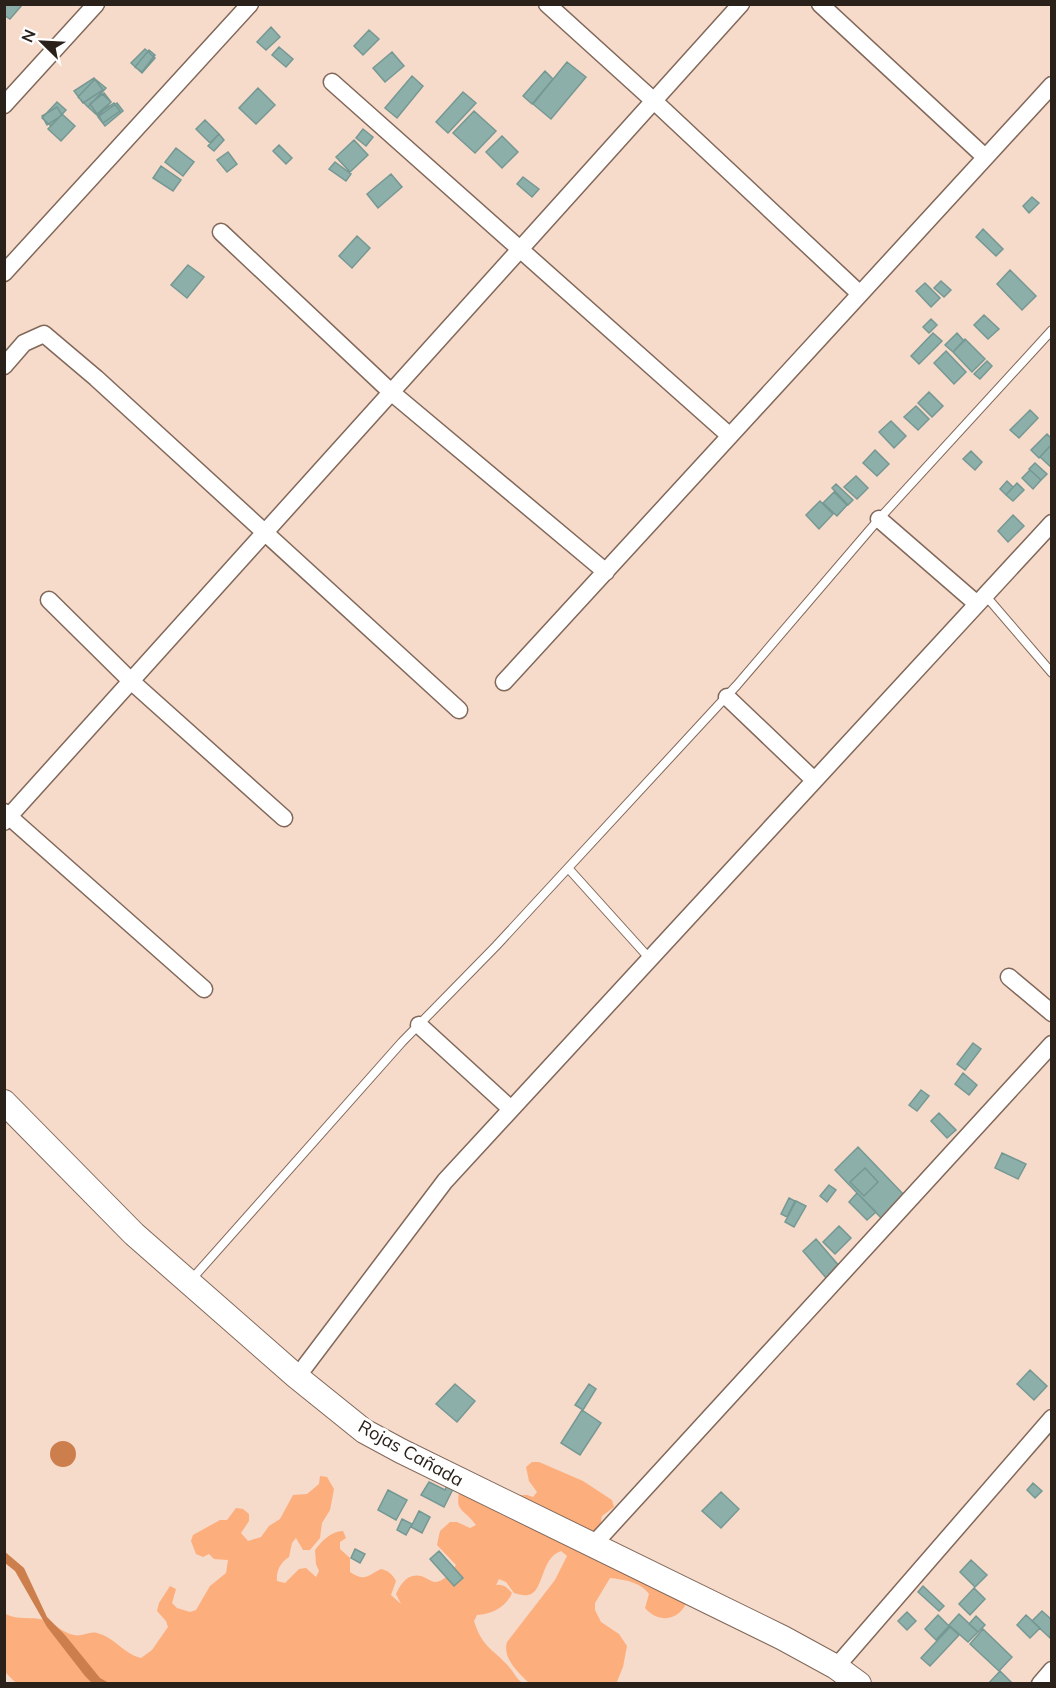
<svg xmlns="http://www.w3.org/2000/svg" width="1056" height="1688" font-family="Mulish,sans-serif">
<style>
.green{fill:#fdae7d}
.water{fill:#cc7f4c}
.building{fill:#8cafaa;stroke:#769893;stroke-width:1.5}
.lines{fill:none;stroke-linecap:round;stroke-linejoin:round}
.lane-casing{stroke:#81685a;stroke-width:10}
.street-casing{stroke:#81685a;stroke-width:19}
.secondary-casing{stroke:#81685a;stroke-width:26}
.lane{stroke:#fff;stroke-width:8}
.street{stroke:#fff;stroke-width:16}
.secondary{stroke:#fff;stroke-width:24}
.labels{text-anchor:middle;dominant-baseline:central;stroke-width:6;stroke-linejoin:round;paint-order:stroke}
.street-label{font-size:18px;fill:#2b211b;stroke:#fff}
</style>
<rect width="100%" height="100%" fill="#f6daca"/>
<!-- green -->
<path class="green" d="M532 1462H539L583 1481 612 1500 614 1507 602 1516 599 1530 595 1536 688 1598C682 1620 660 1625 645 1608L649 1594C642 1583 623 1579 610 1578L595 1603V1610L601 1622 619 1634 627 1646 623 1667 616 1684 529 1683C519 1673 502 1658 507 1642L555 1580 567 1556 561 1551C540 1558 544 1593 528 1595 524 1596 518 1594 514 1593L506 1582 499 1579 496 1585C503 1584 507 1587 512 1593 506 1607 492 1614 477 1615L474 1621C482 1648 495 1650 510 1668 515 1674 516 1679 523 1683H16L5 1672 4 1613C17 1621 31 1616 45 1620 54 1623 63 1633 74 1635 82 1637 89 1631 97 1633 114 1637 124 1654 141 1658L152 1650 168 1627 166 1621 157 1611 159 1603 170 1586 176 1589 172 1603 177 1608 190 1612 196 1610 210 1586 226 1573 228 1560 214 1559 209 1554 203 1557 196 1554 191 1541 193 1535 220 1520H227L236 1508 243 1509 249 1514V1521L241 1533 248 1541 261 1537 269 1526 280 1519 293 1495 307 1494 319 1484 320 1476 327 1477 334 1489 330 1510 322 1523 320 1538 310 1550H303L296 1538 292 1543 289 1557C280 1563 276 1571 277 1581L285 1583 299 1569 306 1568 316 1577 319 1571 316 1564 315 1550C322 1541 331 1531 343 1531L346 1538 340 1542V1549L350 1558V1572C365 1582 367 1576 381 1569 389 1571 392 1574 396 1581L391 1595 401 1604 396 1594C401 1583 408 1573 421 1576 425 1577 430 1581 434 1582 443 1583 452 1571 456 1565L437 1545 440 1531 450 1522H457L470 1528 476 1525C463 1507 453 1513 461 1485L513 1495H527L533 1497 537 1492 529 1481 526 1467Z"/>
<!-- water -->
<path class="water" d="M50 1454a13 13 0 1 1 26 0a13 13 0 1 1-26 0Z
M4 1551 24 1568 47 1617 65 1635 100 1678 109 1683H92L85 1676 47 1627 15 1571 5 1563Z"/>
<!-- building -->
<path class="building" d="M7 4H21L22 5 10 19 4 15V7Z
M271 27 280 37 266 50 257 42Z
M369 30 379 39 363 55 354 46Z
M279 47 293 59 286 67 272 55Z
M145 49 155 58 142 73 131 63Z
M149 50 155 55 142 72 135 67Z
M392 52 404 66 385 82 373 68Z
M567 62 586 77 551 119 533 104Z
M545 71 553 79 532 104 523 96Z
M412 76 423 86 397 118 385 108Z
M94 78 103 90 83 103 74 91Z
M95 79 106 88 88 107 78 97Z
M258 88 275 105 256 124 239 108Z
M463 92 476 103 448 133 436 122Z
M101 93 111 102 98 116 88 107Z
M104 93 111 102 97 114 90 104Z
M57 102 66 110 51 126 42 118Z
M114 103 120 111 103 123 98 114Z
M117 103 123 111 105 126 98 117Z
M57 107 62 115 47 125 42 116Z
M474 111 496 131 475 153 453 133Z
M62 114 75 126 61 141 48 129Z
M205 120 219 134 210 143 196 129Z
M363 129 373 137 366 146 356 138Z
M219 134 224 140 214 151 208 146Z
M502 136 518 152 502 168 486 152Z
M354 140 368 155 350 172 336 157Z
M279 145 292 158 286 164 273 151Z
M176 148 194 162 183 176 165 162Z
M228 152 237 164 227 172 217 160Z
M335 162 351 174 346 181 329 169Z
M161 166 181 180 173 191 153 178Z
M391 174 402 187 378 208 367 194Z
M523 177 539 189 532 197 517 184Z
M1032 197 1039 203 1029 213 1023 206Z
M983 229 1003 249 996 256 976 237Z
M357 236 370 248 352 268 339 256Z
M188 265 204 277 187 298 171 285Z
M1010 270 1036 296 1022 310 997 284Z
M941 281 951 290 944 297 934 288Z
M925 283 940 298 931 307 916 291Z
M984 315 999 329 988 339 974 325Z
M931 319 937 325 929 333 923 327Z
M933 333 942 341 919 364 911 356Z
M957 333 964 341 953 352 945 345Z
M965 339 985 359 972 372 953 352Z
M946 351 966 372 954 384 934 363Z
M987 361 992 366 980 379 974 374Z
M929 392 943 406 932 417 918 403Z
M916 406 929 419 918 430 904 417Z
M1030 410 1038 418 1019 438 1010 430Z
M891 421 906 436 894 448 879 432Z
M1047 434 1052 439V444L1039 458 1031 450Z
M1052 444V468L1040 457Z
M875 450 889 464 877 476 863 463Z
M971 451 982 462 975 470 963 459Z
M1035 463 1047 474 1041 480 1029 469Z
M1030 470 1041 480 1033 489 1022 478Z
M856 476 868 488 857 499 844 487Z
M1007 481 1013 487 1006 495 1000 489Z
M1017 483 1024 490 1013 501 1006 495Z
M836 484 853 500 848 505 832 488Z
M834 492 847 505 837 516 823 503Z
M820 501 833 514 819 529 806 515Z
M1013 515 1024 526 1008 542 998 531Z
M973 1043 981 1049 965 1070 957 1064Z
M963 1073 977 1085 969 1095 955 1084Z
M921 1090 929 1096 917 1111 909 1105Z
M939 1113 956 1130 947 1138 931 1121Z
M858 1147 905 1196 883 1220 835 1170Z
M1002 1153 1026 1164 1018 1179 995 1168Z
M865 1168 878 1182 864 1196 850 1182Z
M829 1185 836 1190 827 1202 820 1196Z
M857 1193 876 1212 867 1220 849 1202Z
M789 1198 795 1201 787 1217 781 1214Z
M796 1201 806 1206 794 1227 785 1222Z
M839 1226 851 1238 835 1254 823 1242Z
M816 1239 840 1267 827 1279 803 1251Z
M1030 1370 1047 1386 1034 1400 1017 1384Z
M455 1384 475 1401 457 1422 436 1404Z
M589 1384 596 1389 583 1410 575 1405Z
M582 1410 601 1423 580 1455 561 1443Z
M429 1482 445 1490 448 1483 454 1487 444 1507 421 1495Z
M1033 1483 1042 1491 1035 1498 1027 1490Z
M388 1490 407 1500 396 1520 378 1510Z
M721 1492 739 1509 721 1528 702 1511Z
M419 1511 430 1517 422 1533 411 1527Z
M402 1519 412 1524 406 1535 397 1530Z
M355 1549 365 1554 360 1563 351 1558Z
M439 1551 463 1578 454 1586 430 1559Z
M971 1560 987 1575 975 1587 960 1572Z
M923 1586 944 1606 939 1611 918 1592Z
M974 1588 985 1599 970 1615 959 1604Z
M1042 1611 1052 1620 1050 1638 1032 1621Z
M907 1612 916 1621 907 1630 898 1621Z
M959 1614 978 1632 968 1642 949 1625Z
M938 1615 949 1626 936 1640 925 1629Z
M1026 1615 1040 1628 1030 1638 1017 1625Z
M976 1616 985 1625 978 1632 969 1624Z
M950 1627 959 1635 930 1666 921 1658Z
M983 1629 1012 1657 999 1671 970 1644Z
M1000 1671 1013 1684H988Z"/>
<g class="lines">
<!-- lane casing -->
<g class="lane-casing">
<path id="lane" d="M985 595 1052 673
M568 868 650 959
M191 1280 402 1042 496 946 737 685 879 519 1052 330"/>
</g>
<!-- street casing -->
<g class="street-casing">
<path id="street" d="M547 4 654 101 860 294
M820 4 985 157
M332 82 730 436
M4 105 96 4
M221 232 391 392 606 572
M4 273 250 4
M4 366 24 343 44 334 96 378 459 710
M879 519 977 604
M49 600 131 681 284 818
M504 682 1052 85
M727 697 814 780
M4 812 204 989
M4 822 741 4
M1009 977 1052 1013
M419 1025 511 1109
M297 1377 445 1181 1052 523
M593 1545 1052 1044
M836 1667 1052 1418
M1040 1684 1052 1670"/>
</g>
<!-- secondary casing -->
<g class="secondary-casing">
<path id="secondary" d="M4 1102 134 1234 297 1377 364 1431 401 1451 783 1638 836 1667 859 1684"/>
</g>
<!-- lane -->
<use href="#lane" class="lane"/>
<!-- street -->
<use href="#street" class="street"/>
<!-- secondary -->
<use href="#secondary" class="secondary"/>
</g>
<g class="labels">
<!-- street labels -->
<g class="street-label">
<text transform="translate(411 1453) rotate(29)">Rojas Cañada</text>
</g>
</g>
<!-- border -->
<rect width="1056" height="1688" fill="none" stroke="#2b211b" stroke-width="12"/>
<!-- north arrow -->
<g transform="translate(42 42) rotate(294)" stroke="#ffffff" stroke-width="4.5" paint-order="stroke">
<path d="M0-4.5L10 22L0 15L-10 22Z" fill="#2b211b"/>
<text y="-9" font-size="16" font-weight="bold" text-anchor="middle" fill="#2b211b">N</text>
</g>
</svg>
